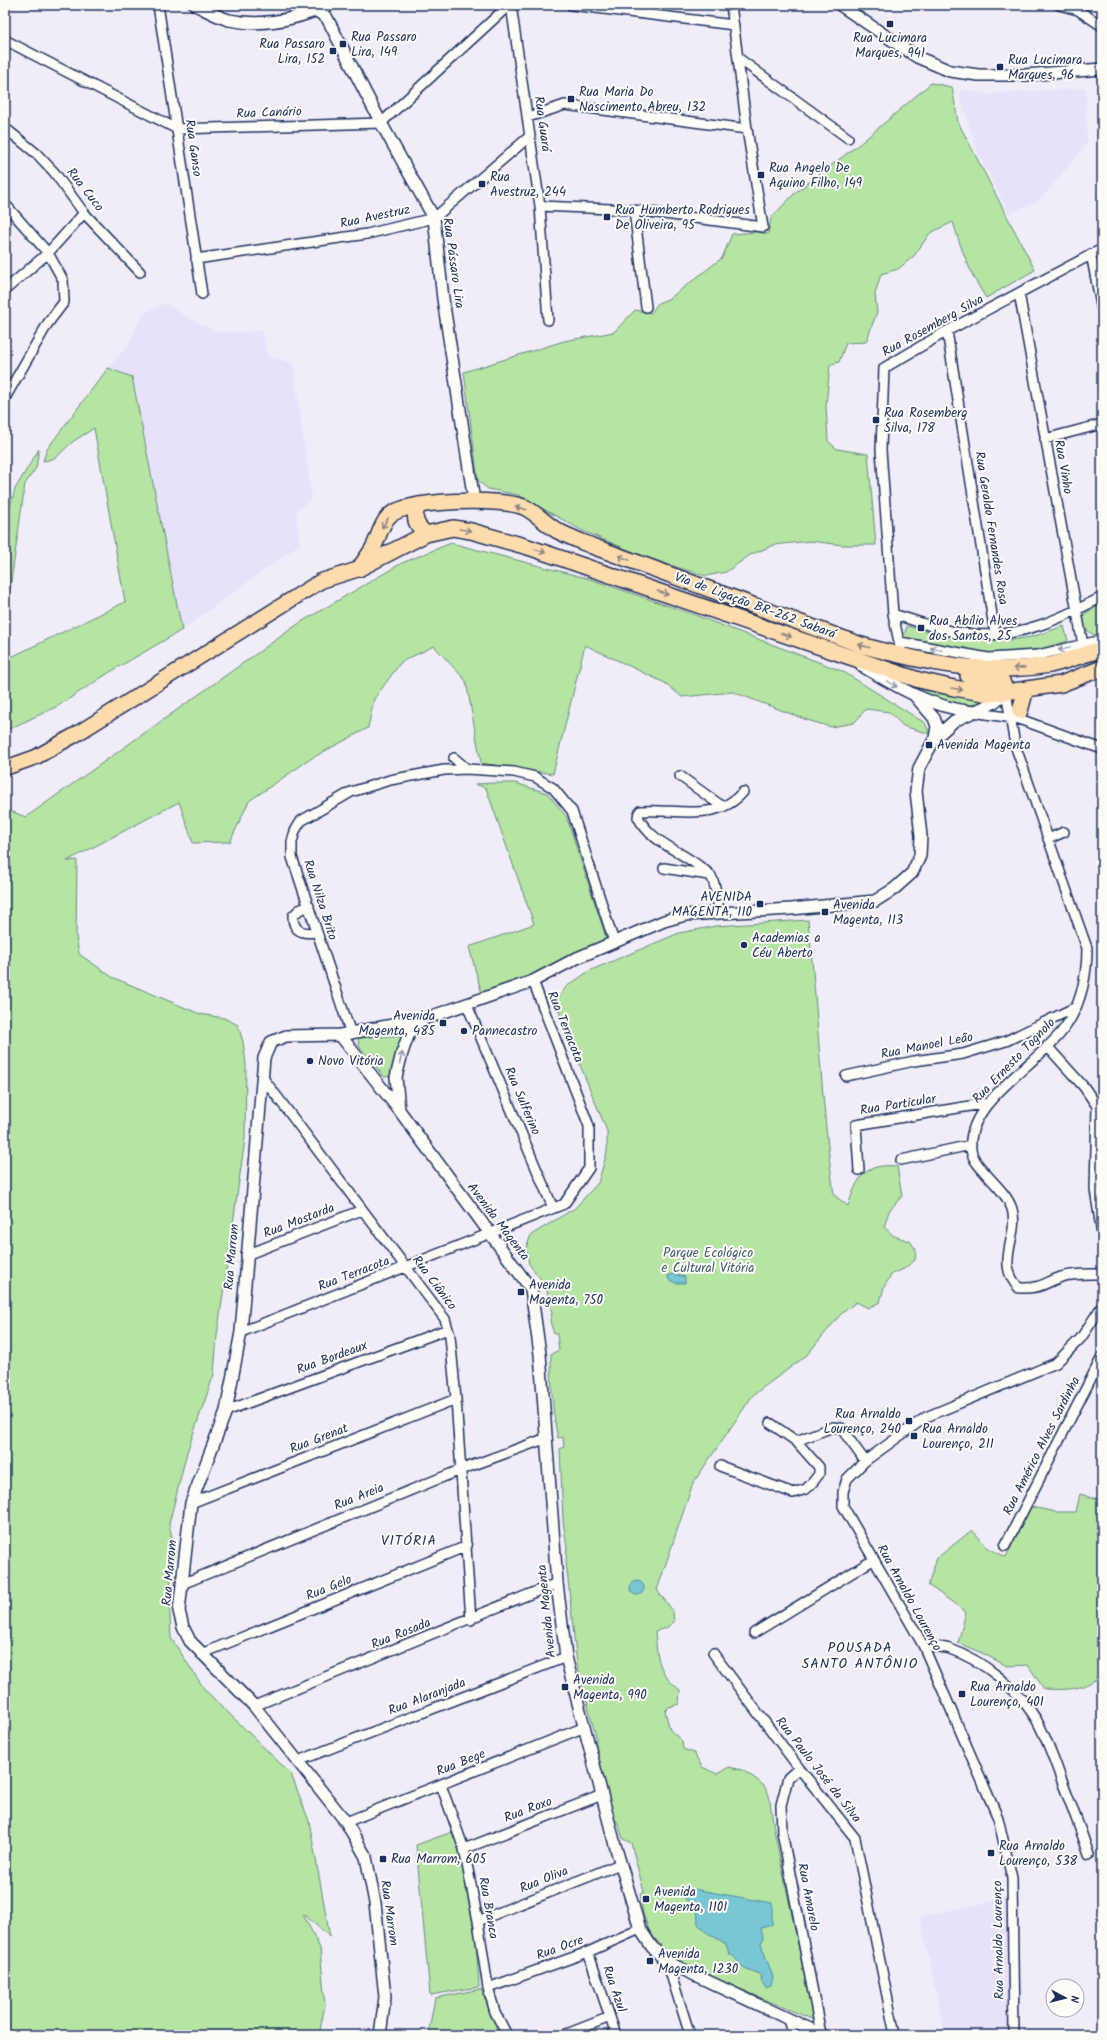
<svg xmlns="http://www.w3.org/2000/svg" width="1107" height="2040" font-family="Kalam,sans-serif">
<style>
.built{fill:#e7e2f9}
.green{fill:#b5e4a3;stroke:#688a80}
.water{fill:#79c7d5;stroke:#538aa5}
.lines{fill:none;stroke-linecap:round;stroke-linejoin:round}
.minor-casing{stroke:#1b2f5e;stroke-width:12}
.tertiary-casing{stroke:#1b2f5e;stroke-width:14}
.primary-casing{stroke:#1b2f5e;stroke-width:17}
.trunk-casing{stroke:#1b2f5e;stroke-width:18}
.minor{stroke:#fdfcf7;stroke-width:9}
.tertiary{stroke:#fdfcf7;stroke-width:11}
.primary{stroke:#fedbac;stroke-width:14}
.trunk{stroke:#fedbac;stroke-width:15}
.oneway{stroke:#8c8585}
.oneway2{stroke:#8c96aa}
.poi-dot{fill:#1b2f5e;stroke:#fdfcf7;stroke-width:1.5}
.labels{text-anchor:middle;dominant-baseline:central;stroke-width:4;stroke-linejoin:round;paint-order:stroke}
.poi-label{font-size:13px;fill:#1b2f5e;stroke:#fdfcf7;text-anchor:start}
.street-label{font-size:13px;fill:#1b2f5e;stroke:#fdfcf7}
.park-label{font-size:13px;fill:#425c6f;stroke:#fdfcf7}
.neighbourhood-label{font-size:14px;letter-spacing:1px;fill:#1b2f5e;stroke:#fdfcf7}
</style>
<rect width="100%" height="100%" fill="#f0edf8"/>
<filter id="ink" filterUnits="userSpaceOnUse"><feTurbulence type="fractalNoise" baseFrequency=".025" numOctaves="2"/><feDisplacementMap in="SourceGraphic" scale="8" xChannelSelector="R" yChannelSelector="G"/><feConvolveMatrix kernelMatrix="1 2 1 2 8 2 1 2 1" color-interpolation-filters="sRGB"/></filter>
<g filter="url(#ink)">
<!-- built -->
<path class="built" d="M1086 88 1087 144 1040 200 1009 214 979 155 960 98 961 89 986 94Z
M165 303 189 318 218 332 263 331 267 356 293 363 312 499 296 510 300 544 182 630 132 377 108 368 130 343 133 333 144 313Z
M1010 1897 1008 2035H945L920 1917Z"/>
<!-- green -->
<path class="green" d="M931 83 952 87 958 122 1035 270 986 298C970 274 961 249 953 222L930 233 914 256 898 269 881 274 875 294 877 312 866 342 846 343 839 362 830 365 826 406 828 441 837 449 868 454 876 545H843L810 541 774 545 750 555 726 572 706 576 650 559 583 531 518 495 488 489 478 481 464 372 564 341 614 332 635 310 651 313 658 303 670 298 722 258 732 234 757 232 768 234 771 218 796 192 862 142Z
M108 368 132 377 182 630 110 672 58 706 5 731V660L125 602 94 428C88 432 80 437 74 441 61 450 61 459 43 461L47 449Z
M39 449 36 468 25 484 10 589 5 606 6 521 15 489Z
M451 543 590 579 692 614 842 671 925 723 930 734 903 726 889 712 866 709 854 723 831 727 807 720 733 692 682 697 665 683 585 645 553 774 481 763 466 681 434 646 401 662 374 699 368 728 312 758 249 801 230 842 193 843 179 802 67 861 77 860 76 936 79 954 112 977 200 1014 224 1018 238 1025 243 1042 246 1064 245 1139 217 1336 214 1374 187 1452 169 1524 175 1551 169 1593 171 1638 205 1690 291 1774 309 1821 330 1937 303 1914 320 1948 325 2005 319 2035H5V809L26 817 301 622 402 563Z
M1102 604V633L1094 635 1082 627 1084 614Z
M907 626C949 639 982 644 1025 638 1038 636 1051 630 1064 626L1068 641 1036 650 988 654 903 639Z
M878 669 992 701C986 702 978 705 971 705 936 705 907 686 878 669Z
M493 783H515L547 793 566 816 608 943 531 977 482 994 469 947 534 924 486 788 475 784Z
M808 920C818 1011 821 1103 834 1195L848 1206C857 1178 864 1163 897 1166L902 1196 889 1211 884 1227 894 1236 910 1241 916 1250 915 1260 904 1269 892 1274 884 1287 880 1302 868 1308 856 1302 841 1314 806 1356 753 1395 693 1483 657 1590 673 1611 674 1622 666 1628 655 1631C657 1657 658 1674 680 1690L679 1704 669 1707 665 1711 670 1730 682 1741 683 1749 694 1753 702 1767 717 1774 729 1767 742 1770 756 1779 764 1786 769 1795 775 1835 814 2020 687 1967 663 1948 650 1933 643 1914 640 1894 644 1892 631 1843 623 1839 618 1823 603 1806 596 1772V1737L577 1665 566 1561 567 1548 563 1521 560 1449 564 1447 563 1437 558 1438C552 1415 551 1378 551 1354L559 1350 557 1334H554L550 1321 552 1313 546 1286 529 1264 526 1248 531 1235 575 1208 598 1183 607 1152V1131L564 1026 556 1001 566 987 589 971 679 933 716 926Z
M403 1035 390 1076 384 1077 359 1046 358 1038Z
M1080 1494 1102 1500V1674C1084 1691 1066 1690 1044 1689L1028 1665 1007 1666 982 1653 958 1643 966 1612 928 1585 937 1558 972 1530 988 1548 1006 1557 1031 1507 1057 1512H1076Z
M452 1832 458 1843 476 1940 479 1987 430 1995 416 1845Z
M481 1989 496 2024 504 2035H428L435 1998Z"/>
<!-- water -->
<path class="water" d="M672 1274 685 1277V1283H675L668 1279V1276Z
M630 1588a7 7 0 1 1 14 0a7 7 0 1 1-14 0Z
M688 1888 772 1903V1925L761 1928 763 1937 761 1944 773 1977 771 1986 766 1988 761 1981V1976C755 1970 746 1971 741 1965 736 1960 736 1957 729 1954L726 1944 706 1932 698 1924 697 1905C690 1901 683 1902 683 1892Z"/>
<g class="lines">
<!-- minor casing -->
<g class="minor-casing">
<path id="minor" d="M158 5 202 294
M511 5 540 206 548 320
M571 5 734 25
M1059 5 1078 10 1102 26
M5 40 177 129 381 123 509 5
M738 58 848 138
M528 117 565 105 747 129
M5 128 37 154 54 172 84 213 140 272
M5 204 48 253 63 280 64 302 48 323 5 398
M540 206 634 210 763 227 747 129 731 5
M634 210 646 307
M1091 254 1102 310
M196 259 367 234 434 218 530 136
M5 290 48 253 84 213
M1019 293 1083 645
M947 331 995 634
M1045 439 1102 424
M893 614C919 622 945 632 972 634 1019 639 1062 618 1102 597
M900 642 988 658 1038 655 1102 640
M902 656 893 614 881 450 884 368 947 331 1102 249
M1006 692 1015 745 1087 948C1087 976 1082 1002 1066 1026 1042 1062 965 1101 971 1150 974 1169 1005 1187 1012 1209 1020 1236 994 1263 1019 1288 1041 1289 1042 1284 1061 1277 1074 1273 1088 1274 1102 1274
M973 712 1019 719 1102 749
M454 758 467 769
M680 776 723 807
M1048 839 1064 832
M664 868 709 875
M309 906 299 910 293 916C293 932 303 934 317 932
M719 912C717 900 717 887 711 876 708 872 703 869 699 866 678 850 650 841 638 817L640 811C675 808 716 823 743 792
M467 1005 553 1208
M351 1034 292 857V842L295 831 301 821 351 792 390 780 444 770 467 769 514 772 535 777 553 788 572 811 614 942
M1047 1046 1084 1087 1097 1106 1095 1189 1102 1235
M846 1076 914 1061 963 1054 1006 1041 1076 1007
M263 1078 445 1319 450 1336 456 1399 471 1620
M901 1160 971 1145
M859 1170 856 1125 988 1103
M246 1255 362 1210
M241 1332 564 1204 589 1168V1126L533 981
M226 1411 448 1329
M796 1441 833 1427 841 1428 865 1461
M720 1466 793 1493 806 1489 813 1482 819 1474V1467L796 1441 770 1423
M191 1503 456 1399
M1005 1546 1102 1357
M182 1584 460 1470 547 1438
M754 1633 873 1560
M923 1645C931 1647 942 1646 950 1649 984 1661 1017 1688 1036 1719 1047 1738 1054 1760 1062 1781 1071 1805 1081 1830 1089 1855
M713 1653 799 1768 855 1838 895 2035
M201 1654 467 1546
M254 1706 557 1583
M298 1761 566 1657
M799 1768 788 1778 781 1805 782 1832 821 2034
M441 1785 464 1849 478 1921 488 1988 495 2012 507 2035
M346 1822 585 1727
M464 1849 602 1795
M478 1921 620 1864
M588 1952 616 2035
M667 1962 690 2035
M488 1988 588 1952 640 1929
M788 2020 793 2035
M564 2035 610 2017
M1014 2035 1012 1878 998 1818 923 1645 843 1506V1492L847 1479 865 1461 926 1417 1056 1363 1081 1338 1102 1306"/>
</g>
<!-- tertiary casing -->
<g class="tertiary-casing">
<path id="tertiary" d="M195 5C206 10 218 17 229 20 263 27 298 19 329 5
M840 5 917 57 950 71 978 75H1025L1102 69
M317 11 327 18 381 123 434 218 443 299 474 501
M862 666C897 687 931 707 973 712
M935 738 954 721 993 703 1006 692
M340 1035 399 1110 531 1289 540 1354 557 1583 566 1657 615 1845 640 1929 652 1947 667 1962 823 2035
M399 1110 396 1077 402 1053 411 1028 424 1019 533 981 577 958 664 921 685 915 791 909 875 901 894 889 912 873 920 856 921 836 916 791 919 768 935 738 937 726 934 718 915 696
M380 2035 385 1997 375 1903 366 1857 346 1822 254 1706 190 1641 183 1627 179 1611 191 1503 226 1411 241 1332 264 1058 271 1042 286 1036 340 1035 424 1019"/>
</g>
<!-- primary casing -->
<g class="primary-casing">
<path id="primary" d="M5 768 36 757 75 735 321 581 359 569"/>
</g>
<!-- trunk casing -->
<g class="trunk-casing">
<path id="trunk" d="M418 505C413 519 415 524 426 534
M360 568 426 534 453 528 471 531 528 547 847 656 919 680 954 688 989 694 1006 692 1061 684 1102 668
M359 569C364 561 370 554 374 546 379 536 381 524 389 516 406 499 505 497 526 508 537 514 545 523 556 530 567 536 580 541 592 546L861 645C922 662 986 676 1050 665 1067 661 1085 654 1102 649
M968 676 1002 681 1006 692
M1020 711 1026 689"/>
</g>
<!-- minor -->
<use href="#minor" class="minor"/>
<!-- tertiary -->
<use href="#tertiary" class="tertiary"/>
<!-- primary -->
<use href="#primary" class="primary"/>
<!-- trunk -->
<use href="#trunk" class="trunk"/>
</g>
<!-- one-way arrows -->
<defs><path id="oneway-shaft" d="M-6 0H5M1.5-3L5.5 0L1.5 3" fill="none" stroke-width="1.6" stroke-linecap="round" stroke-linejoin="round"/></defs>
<g class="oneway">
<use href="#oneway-shaft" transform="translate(521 508) rotate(-164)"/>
<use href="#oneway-shaft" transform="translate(385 523) rotate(123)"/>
<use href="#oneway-shaft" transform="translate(465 530) rotate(9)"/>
<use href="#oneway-shaft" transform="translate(540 551) rotate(19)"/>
<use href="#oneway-shaft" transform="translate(624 558) rotate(-160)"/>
<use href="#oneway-shaft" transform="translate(663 593) rotate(19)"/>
<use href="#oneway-shaft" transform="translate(786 635) rotate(19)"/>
<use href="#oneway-shaft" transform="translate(864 646) rotate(-164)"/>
<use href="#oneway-shaft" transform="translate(1019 668) rotate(176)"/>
<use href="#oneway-shaft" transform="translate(957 689) rotate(10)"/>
</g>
<g class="oneway2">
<use href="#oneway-shaft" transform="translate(936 649) rotate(-169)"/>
<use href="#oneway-shaft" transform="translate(1064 649) rotate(168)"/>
<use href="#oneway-shaft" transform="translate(892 684) rotate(31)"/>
<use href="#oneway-shaft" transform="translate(401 1058) rotate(-76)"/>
</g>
</g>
<!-- markers -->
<g class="poi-dot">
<rect x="886" y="20" width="8" height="8" rx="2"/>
<rect x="339" y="40" width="8" height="8" rx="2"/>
<rect x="329" y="47" width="8" height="8" rx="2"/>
<rect x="996" y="63" width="8" height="8" rx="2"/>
<rect x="567" y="95" width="8" height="8" rx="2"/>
<rect x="757" y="171" width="8" height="8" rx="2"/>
<rect x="478" y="180" width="8" height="8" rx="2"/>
<rect x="603" y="213" width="8" height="8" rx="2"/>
<rect x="872" y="416" width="8" height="8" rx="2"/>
<rect x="917" y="624" width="8" height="8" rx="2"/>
<rect x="925" y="741" width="8" height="8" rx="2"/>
<rect x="756" y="900" width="8" height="8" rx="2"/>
<rect x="821" y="908" width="8" height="8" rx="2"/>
<circle cx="744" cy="945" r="4"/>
<rect x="439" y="1019" width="8" height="8" rx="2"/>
<circle cx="464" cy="1031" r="4"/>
<circle cx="310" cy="1061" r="4"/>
<rect x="517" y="1288" width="8" height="8" rx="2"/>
<rect x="905" y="1417" width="8" height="8" rx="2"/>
<rect x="910" y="1432" width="8" height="8" rx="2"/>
<rect x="561" y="1683" width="8" height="8" rx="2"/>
<rect x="958" y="1690" width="8" height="8" rx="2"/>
<rect x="987" y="1849" width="8" height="8" rx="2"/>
<rect x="379" y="1855" width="8" height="8" rx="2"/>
<rect x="642" y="1895" width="8" height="8" rx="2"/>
<rect x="646" y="1957" width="8" height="8" rx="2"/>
</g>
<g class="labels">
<!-- poi labels -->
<g class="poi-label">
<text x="351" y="37">Rua Passaro<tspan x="351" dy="15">Lira, 149</tspan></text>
<text x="890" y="38" text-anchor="middle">Rua Lucimara<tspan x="890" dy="15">Marques, 941</tspan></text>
<text x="325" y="44" text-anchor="end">Rua Passaro<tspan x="325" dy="15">Lira, 152</tspan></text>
<text x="1008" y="60">Rua Lucimara<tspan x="1008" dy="15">Marques, 96</tspan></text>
<text x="579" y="92">Rua Maria Do<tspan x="579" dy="15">Nascimento Abreu, 132</tspan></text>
<text x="769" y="168">Rua Angelo De<tspan x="769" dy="15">Aquino Filho, 149</tspan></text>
<text x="490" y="177">Rua<tspan x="490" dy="15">Avestruz, 244</tspan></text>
<text x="615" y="210">Rua Humberto Rodrigues<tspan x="615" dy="15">De Oliveira, 95</tspan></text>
<text x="884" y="413">Rua Rosemberg<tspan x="884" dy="15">Silva, 178</tspan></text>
<text x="929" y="621">Rua Abílio Alves<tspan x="929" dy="15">dos Santos, 25</tspan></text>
<text x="937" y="745">Avenida Magenta</text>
<text x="752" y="897" text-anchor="end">AVENIDA<tspan x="752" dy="15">MAGENTA, 110</tspan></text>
<text x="833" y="905">Avenida<tspan x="833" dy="15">Magenta, 113</tspan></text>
<text x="752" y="938">Academias a<tspan x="752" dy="15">Céu Aberto</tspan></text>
<text x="435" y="1016" text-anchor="end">Avenida<tspan x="435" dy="15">Magenta, 485</tspan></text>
<text x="472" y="1031">Pannecastro</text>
<text x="318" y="1061">Novo Vitória</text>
<text x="529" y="1285">Avenida<tspan x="529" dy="15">Magenta, 750</tspan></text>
<text x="901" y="1414" text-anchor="end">Rua Arnaldo<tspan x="901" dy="15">Lourenço, 240</tspan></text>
<text x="922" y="1429">Rua Arnaldo<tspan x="922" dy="15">Lourenço, 211</tspan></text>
<text x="573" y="1680">Avenida<tspan x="573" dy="15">Magenta, 990</tspan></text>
<text x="970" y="1687">Rua Arnaldo<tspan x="970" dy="15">Lourenço, 401</tspan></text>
<text x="999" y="1846">Rua Arnaldo<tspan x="999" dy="15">Lourenço, 538</tspan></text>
<text x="391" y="1859">Rua Marrom, 605</text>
<text x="654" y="1892">Avenida<tspan x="654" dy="15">Magenta, 1101</tspan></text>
<text x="658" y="1954">Avenida<tspan x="658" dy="15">Magenta, 1230</tspan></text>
</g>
<!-- street labels -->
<g class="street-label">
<text transform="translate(269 113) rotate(-2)">Rua Canário</text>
<text transform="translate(542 124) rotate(82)">Rua Guará</text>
<text transform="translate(193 148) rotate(82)">Rua Ganso</text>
<text transform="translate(85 190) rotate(52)">Rua Cuco</text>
<text transform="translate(375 217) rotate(-12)">Rua Avestruz</text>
<text transform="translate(453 263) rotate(82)">Rua Pássaro Lira</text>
<text transform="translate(933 326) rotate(-29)">Rua Rosemberg Silva</text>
<text transform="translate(1063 467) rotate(80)">Rua Vinho</text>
<text transform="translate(991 528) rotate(81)">Rua Geraldo Fernandes Rosa</text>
<text transform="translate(755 606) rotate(20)">Via de Ligação BR-262 Sabará</text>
<text transform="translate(320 900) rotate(72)">Rua Nilza Brito</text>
<text transform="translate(565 1027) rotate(68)">Rua Terracota</text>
<text transform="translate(927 1046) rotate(-11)">Rua Manoel Leão</text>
<text transform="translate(1014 1061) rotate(-46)">Rua Ernesto Tognolo</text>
<text transform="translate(522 1101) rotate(67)">Rua Sulferino</text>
<text transform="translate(898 1105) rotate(-9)">Rua Particular</text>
<text transform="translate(299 1221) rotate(-21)">Rua Mostarda</text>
<text transform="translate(498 1222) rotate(53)">Avenida Magenta</text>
<text transform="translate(232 1257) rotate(-85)">Rua Marrom</text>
<text transform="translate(354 1274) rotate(-21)">Rua Terracota</text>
<text transform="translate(434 1283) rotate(53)">Rua Ciânico</text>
<text transform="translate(332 1358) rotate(-20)">Rua Bordeaux</text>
<text transform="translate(319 1439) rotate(-21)">Rua Grenat</text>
<text transform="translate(1042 1446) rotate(-63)">Rua Américo Alves Sardinha</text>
<text transform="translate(359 1497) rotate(-22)">Rua Areia</text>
<text transform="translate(170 1573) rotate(-85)">Rua Marrom</text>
<text transform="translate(329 1588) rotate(-22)">Rua Gelo</text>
<text transform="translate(909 1598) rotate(61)">Rua Arnaldo Lourenço</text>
<text transform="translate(547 1611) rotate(-96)">Avenida Magenta</text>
<text transform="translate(401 1634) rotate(-22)">Rua Rosada</text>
<text transform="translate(427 1697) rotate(-21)">Rua Alaranjada</text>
<text transform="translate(461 1763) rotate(-22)">Rua Bege</text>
<text transform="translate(818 1770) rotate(52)">Rua Paulo José da Silva</text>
<text transform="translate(528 1810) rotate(-21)">Rua Roxo</text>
<text transform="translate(544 1880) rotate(-22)">Rua Oliva</text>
<text transform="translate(808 1897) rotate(79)">Rua Amarelo</text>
<text transform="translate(488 1908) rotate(80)">Rua Branca</text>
<text transform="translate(389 1913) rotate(82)">Rua Marrom</text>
<text transform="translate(999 1940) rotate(-91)">Rua Arnaldo Lourenço</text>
<text transform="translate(560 1948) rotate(-20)">Rua Ocre</text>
<text transform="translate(614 1989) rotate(71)">Rua Azul</text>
</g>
<!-- park labels -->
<g class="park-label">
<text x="708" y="1253">Parque Ecológico<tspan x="708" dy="15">e Cultural Vitória</tspan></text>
</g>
<!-- neighbourhood labels -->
<g class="neighbourhood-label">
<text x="409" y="1541">VITÓRIA</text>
<text x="860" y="1648">POUSADA<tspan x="860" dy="16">SANTO ANTÔNIO</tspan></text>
</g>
</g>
<!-- margin -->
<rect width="1107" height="2040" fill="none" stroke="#fdfcf7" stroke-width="20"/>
<rect x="10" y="10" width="1087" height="2020" fill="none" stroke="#1b2f5e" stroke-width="1.5" filter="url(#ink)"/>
<!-- north arrow -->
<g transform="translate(1065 1998) rotate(97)"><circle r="19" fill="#fdfcf7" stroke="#a3aaba"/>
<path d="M0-3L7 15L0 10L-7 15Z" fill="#1b2f5e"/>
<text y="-6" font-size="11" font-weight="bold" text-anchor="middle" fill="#1b2f5e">N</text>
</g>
</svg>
